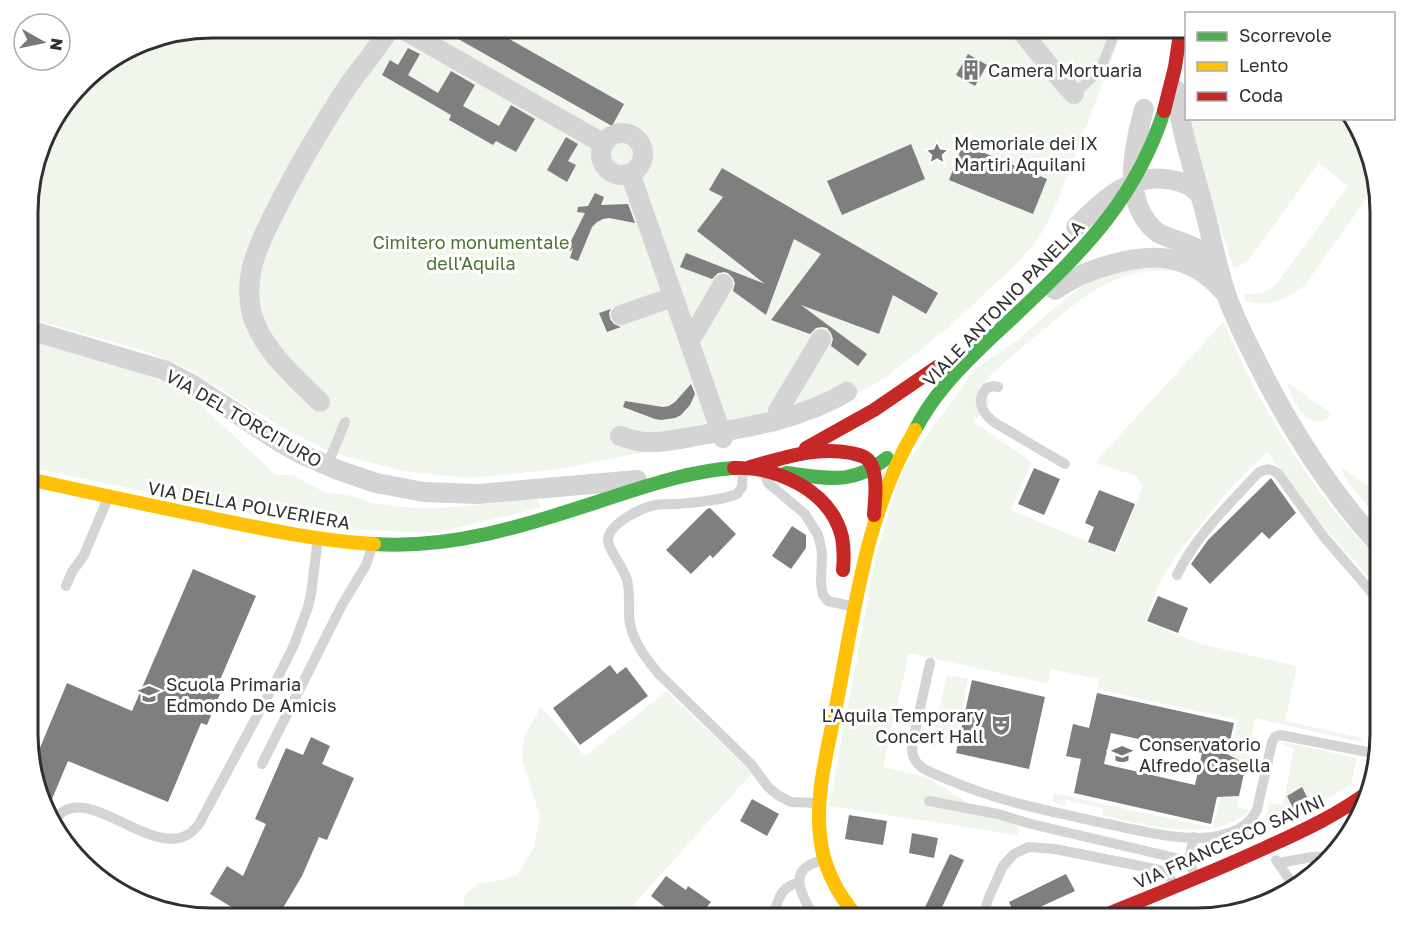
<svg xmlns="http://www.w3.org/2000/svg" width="1407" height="945" font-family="'Golos Text',sans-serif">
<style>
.green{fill:#f1f6ec;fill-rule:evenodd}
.building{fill:#7f7f7f;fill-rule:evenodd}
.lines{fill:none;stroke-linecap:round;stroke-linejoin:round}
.lane{stroke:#d4d4d4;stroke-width:10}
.street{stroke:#d4d4d4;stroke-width:20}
.fast{stroke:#4caf50;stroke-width:14}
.slow{stroke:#ffc107;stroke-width:14}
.jam{stroke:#c62828;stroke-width:14}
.labels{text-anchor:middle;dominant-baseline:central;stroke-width:6;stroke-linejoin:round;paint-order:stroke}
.poi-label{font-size:18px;fill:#303030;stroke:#fff;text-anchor:start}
.park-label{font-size:18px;fill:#4d7138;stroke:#fff}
.street-label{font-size:18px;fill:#303030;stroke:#fff}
.rim{fill:none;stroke:#303030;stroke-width:3}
</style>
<rect width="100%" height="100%" fill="#fff"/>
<!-- green -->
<path class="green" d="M212 27H1124L1058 200 1043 231 1033 245 1014 266 948 328 885 378 810 419 555 470 468 478 404 471 341 455 327 450 283 428 190 370 147 352 29 318V188L46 130 90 73 141 41Z
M1189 119H1352L1361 130 1376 185 1305 285C1289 299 1266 309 1245 300L1243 296 1245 294C1258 294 1265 294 1275 286L1348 186 1319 163 1249 259 1243 264 1234 269 1213 206Z
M1160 268 1184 272C1124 264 1092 289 1048 326 1030 341 1011 357 992 373 984 383 984 391 990 402L974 422 1032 462 1011 510 1116 554 1143 486 1136 476 1096 463 1097 460 1224 321C1240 362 1260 400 1283 437 1301 466 1320 494 1342 520 1354 534 1367 547 1380 561V590L1328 532 1267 452 1226 493 1176 556 1158 586 1145 622 1201 644 1297 666 1285 721 1362 738 1361 742 1255 718 1246 764 1231 756 1238 720 1097 689 1099 679 1051 669 1048 684 909 653 883 767 926 777 973 806 1021 816 1018 835 829 806 876 555 902 471 974 370 1016 341 1071 294 1092 280 1112 273 1138 269Z
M29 340 152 377 172 386 194 399 276 475H293L324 492 352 496 371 503 401 507 432 508 469 506 529 499 538 500 540 506 539 508 436 533 320 528 29 467Z
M1287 382 1332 414C1311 437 1291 401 1287 382Z
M1340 466 1380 494V521L1347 481Z
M947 675 968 679 956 735 934 747 930 746Z
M667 691 752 773 631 908 642 918H460L465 896 476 884 501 880 517 875 534 847 540 817 522 760 524 736 541 707 585 756Z
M1283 742 1357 758 1351 784 1285 824 1207 856 1196 854 1198 847C1223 844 1243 836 1265 824L1269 803 1283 805 1294 748 1282 745ZM1301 787 1308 799 1293 807 1287 796Z
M1053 793 1213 828 1220 797 1239 796 1237 807 1251 810C1244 815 1236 821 1227 824 1190 838 1139 823 1102 815L1103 808 1066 800 1065 806 1053 802Z"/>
<!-- building -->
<path class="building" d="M437 27H488L624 104 612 126Z
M408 48 420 54 408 75 438 93 451 71 475 85 463 106 499 126 511 105 535 119 516 152 496 141 493 145 449 120 451 115 382 75 390 60 398 65Z
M968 54 987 65 975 86 956 75Z
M566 137 578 144 568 161 576 165 567 182 547 170Z
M911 144 925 179 842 215 827 181Z
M963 144 1047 179 1033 214 949 180Z
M722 168 938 293 926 314 893 295 879 334 801 305 867 354 858 366 831 346 833 339 831 333 827 328 822 327 816 328 810 334 771 320 821 254 794 239 766 315 733 291 735 283 733 278 728 273 724 272 718 273 712 279 680 267 686 253 765 284 697 231 723 197 709 190Z
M595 193 604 197 601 205 628 204 635 223 609 218 603 219 597 222 592 227 578 261 570 258 573 248 570 251 567 249 585 213 577 212 578 207 588 206Z
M611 309 609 313 610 319 614 324 621 327 607 332 599 313Z
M691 384 695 394 690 405 681 415 675 418 661 420 655 419 623 407 625 401 663 407 669 406 675 402Z
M1034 468 1060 479 1044 515 1018 504Z
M1271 478 1296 513 1269 539 1262 532 1210 584 1191 564 1208 540Z
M1099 490 1135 504 1115 552 1088 542 1094 527 1085 523Z
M710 508 736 534 713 558 710 555 691 574 666 550 707 509Z
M792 526 806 535V548L791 569 772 556Z
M193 569 256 596 220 680 225 682 207 725 201 723 168 802 68 761 52 799 41 795 32 767 67 683 132 711Z
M1158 596 1188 608 1178 633 1147 621Z
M610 665 617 674 626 667 648 696 580 745 553 708Z
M972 680 1045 697 1029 769 956 753Z
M1097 693 1234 723 1227 754 1246 764 1239 796 1217 797 1211 824 1074 793 1081 759 1066 756 1073 724 1089 728ZM1111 733 1202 753 1195 785 1104 764Z
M311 737 330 746 322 764 354 778 327 840 319 837 302 876 277 918H234L238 911 210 894 227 866 243 876 266 824 255 819 286 748 303 755Z
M1302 787 1308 799 1293 808 1287 796Z
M752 799 779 814 767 836 740 821Z
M849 815 887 821 883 845 845 839Z
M912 833 938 838 934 858 909 853Z
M950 854 964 860 937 918H920Z
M1066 874 1075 891 1016 918 1009 902Z
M666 876 686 890 688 886 711 902 707 907 713 918H675L664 910 666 908 651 896Z"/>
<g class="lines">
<!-- lane -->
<path class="lane" d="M1074 94 1096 74 1101 68 1117 27
M998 387 993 386 987 388C974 401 984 416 997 424L1065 464
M327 466 345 422
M743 468 742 487 737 494C719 501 697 502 678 504 670 504 662 504 655 505 641 508 610 523 608 539 607 548 624 568 627 580 630 592 629 605 629 617 631 639 644 656 658 673L751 764 768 787 779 796 791 802 817 803
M765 474 768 483 805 514 818 535 822 552 821 584 823 595 828 601 851 606
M1177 575C1196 535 1229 505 1258 473 1266 468 1273 468 1279 475L1324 537 1368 588 1380 604
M66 586 72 572 84 555 108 498
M930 663 912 745C912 753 913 760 920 766 928 772 939 776 949 780 1000 802 1053 812 1108 824 1140 831 1180 841 1212 837 1231 834 1248 828 1257 810L1272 742 1275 737 1280 735 1378 754
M262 764 342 605 366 565 372 547
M929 801 998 814 1031 824 1180 859 1190 865 1196 877
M51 825C55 820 58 814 64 811 96 793 150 852 185 836 191 834 195 829 199 824L279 675 294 645 308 607 311 594 318 538
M1276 860 1294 886
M1188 863 1194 837
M1279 863 1312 857 1329 856
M772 918C778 902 780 885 799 883
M814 918C808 904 788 878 808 866 812 863 817 862 821 860
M982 918 989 897 1003 866 1014 854 1028 847 1055 849 1160 870 1169 875 1174 886"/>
<!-- street -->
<path class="street" d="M399 27 604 144
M1018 27 1051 68 1074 94
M1176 90C1180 129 1193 167 1203 205 1212 237 1217 271 1229 302 1237 322 1246 341 1256 360 1289 427 1329 490 1380 546
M1144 109C1134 148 1120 203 1158 233 1181 244 1203 244 1217 269
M601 154a21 21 0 1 1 42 0a21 21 0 1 1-42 0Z
M630 173 723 438
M1076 227C1103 201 1132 171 1172 180 1184 182 1193 186 1200 195
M1055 290C1084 269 1143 250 1178 261 1196 266 1212 278 1224 292
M621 315 673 297
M29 330 164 370 193 385 278 441 301 454 338 470 376 483 424 492 478 494 637 480
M688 338 693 335 697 329 723 284
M320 402C297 380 268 354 256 325 248 308 248 286 252 267 258 244 270 222 281 200 301 161 324 123 348 86 362 66 378 48 391 27
M776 421 778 411 821 339
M620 436C629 439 637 442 647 442 665 443 684 438 702 435 752 427 803 418 847 392"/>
<!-- fast -->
<path class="fast" d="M915 430C923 415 932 401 943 388 967 358 997 333 1024 307 1087 247 1137 196 1164 111
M786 473C828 478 851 486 887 458
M374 544C452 549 524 526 597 502 641 488 687 471 734 468"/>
<!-- slow -->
<path class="slow" d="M29 479C91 493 154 506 216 519 269 530 321 541 374 544
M858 918C838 895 823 867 820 836 815 791 829 745 837 701 855 609 866 511 915 430"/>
<!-- jam -->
<path class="jam" d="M1164 111 1175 67 1181 27
M806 448 874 410 937 367
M750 467C783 458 816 446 851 453 859 455 867 456 871 464 878 478 875 499 874 515
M734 468C777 466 831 491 842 537 844 548 844 559 843 570
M1098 918C1154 895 1211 873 1267 847 1303 831 1339 814 1371 790"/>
</g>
<!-- icons -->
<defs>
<g id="building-bare" transform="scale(1.62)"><path d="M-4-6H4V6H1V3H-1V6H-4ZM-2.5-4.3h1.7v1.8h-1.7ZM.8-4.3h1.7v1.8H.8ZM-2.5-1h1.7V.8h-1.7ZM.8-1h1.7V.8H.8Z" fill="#787878" stroke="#fff" stroke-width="2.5" paint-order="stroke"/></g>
<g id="sight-bare" transform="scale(1.62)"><path d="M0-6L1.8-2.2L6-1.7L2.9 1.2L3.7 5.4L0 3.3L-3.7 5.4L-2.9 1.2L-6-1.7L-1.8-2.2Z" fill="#787878" stroke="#fff" stroke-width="2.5" paint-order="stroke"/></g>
<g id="school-bare" transform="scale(1.62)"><path d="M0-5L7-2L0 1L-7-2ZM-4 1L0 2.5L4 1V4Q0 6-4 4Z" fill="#787878" stroke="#fff" stroke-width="2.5" paint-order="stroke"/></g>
<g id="theatre-bare" transform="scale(1.62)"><path d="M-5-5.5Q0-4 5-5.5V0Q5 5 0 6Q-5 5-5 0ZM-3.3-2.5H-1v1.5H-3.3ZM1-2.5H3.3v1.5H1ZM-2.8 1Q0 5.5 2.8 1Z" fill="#787878" stroke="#fff" stroke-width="2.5" paint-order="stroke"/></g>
<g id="university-bare" transform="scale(1.62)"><path d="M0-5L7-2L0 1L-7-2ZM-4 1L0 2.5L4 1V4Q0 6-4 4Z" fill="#787878" stroke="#fff" stroke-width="2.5" paint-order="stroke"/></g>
</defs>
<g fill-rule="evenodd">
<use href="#building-bare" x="971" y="70"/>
<use href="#sight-bare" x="937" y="153"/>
<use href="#school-bare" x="149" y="694"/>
<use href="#theatre-bare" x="1001" y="725"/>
<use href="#university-bare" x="1122" y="754"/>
</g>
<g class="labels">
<!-- poi labels -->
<g class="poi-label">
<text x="988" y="70">Camera Mortuaria</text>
<text x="954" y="143">Memoriale dei IX<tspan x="954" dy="21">Martiri Aquilani</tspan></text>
<text x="166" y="684">Scuola Primaria<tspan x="166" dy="21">Edmondo De Amicis</tspan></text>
<text x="984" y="715" text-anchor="end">L'Aquila Temporary<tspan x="984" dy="21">Concert Hall</tspan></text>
<text x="1139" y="744">Conservatorio<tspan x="1139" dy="21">Alfredo Casella</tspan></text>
</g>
<!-- park labels -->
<g class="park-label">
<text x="471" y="242">Cimitero monumentale<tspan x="471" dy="21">dell'Aquila</tspan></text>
</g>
<!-- street labels -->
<g class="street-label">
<text transform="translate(1003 303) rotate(-46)">VIALE ANTONIO PANELLA</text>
<text transform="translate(244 418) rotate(30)">VIA DEL TORCITURO</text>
<text transform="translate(249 505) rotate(10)">VIA DELLA POLVERIERA</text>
<text transform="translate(1229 841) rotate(-24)">VIA FRANCESCO SAVINI</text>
</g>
</g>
<!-- crop -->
<path d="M0 0H1407V945H0ZM212 38H1196A174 174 0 0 1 1370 212V734A174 174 0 0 1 1196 908H212A174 174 0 0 1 38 734V212A174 174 0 0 1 212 38Z" fill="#fff" fill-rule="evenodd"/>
<path class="rim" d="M212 38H1196A174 174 0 0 1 1370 212V734A174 174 0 0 1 1196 908H212A174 174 0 0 1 38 734V212A174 174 0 0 1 212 38Z"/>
<!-- legend -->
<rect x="1185" y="12" width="210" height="108" fill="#ffffff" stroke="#acacac" stroke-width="1.5"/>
<rect x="1197" y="32" width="30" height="9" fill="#4caf50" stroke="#acacac" stroke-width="1.5"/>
<text x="1239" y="42" font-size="18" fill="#303030">Scorrevole</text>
<rect x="1197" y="62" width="30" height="9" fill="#ffc107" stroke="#acacac" stroke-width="1.5"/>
<text x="1239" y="72" font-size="18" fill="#303030">Lento</text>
<rect x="1197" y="92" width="30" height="9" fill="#c62828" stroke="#acacac" stroke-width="1.5"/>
<text x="1239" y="102" font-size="18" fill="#303030">Coda</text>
<!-- north arrow -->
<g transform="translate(42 42) rotate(99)"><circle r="28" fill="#ffffff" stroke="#acacac" stroke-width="1.5"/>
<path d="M0-4.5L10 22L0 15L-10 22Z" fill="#787878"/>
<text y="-9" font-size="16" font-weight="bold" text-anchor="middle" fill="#303030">N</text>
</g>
</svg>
